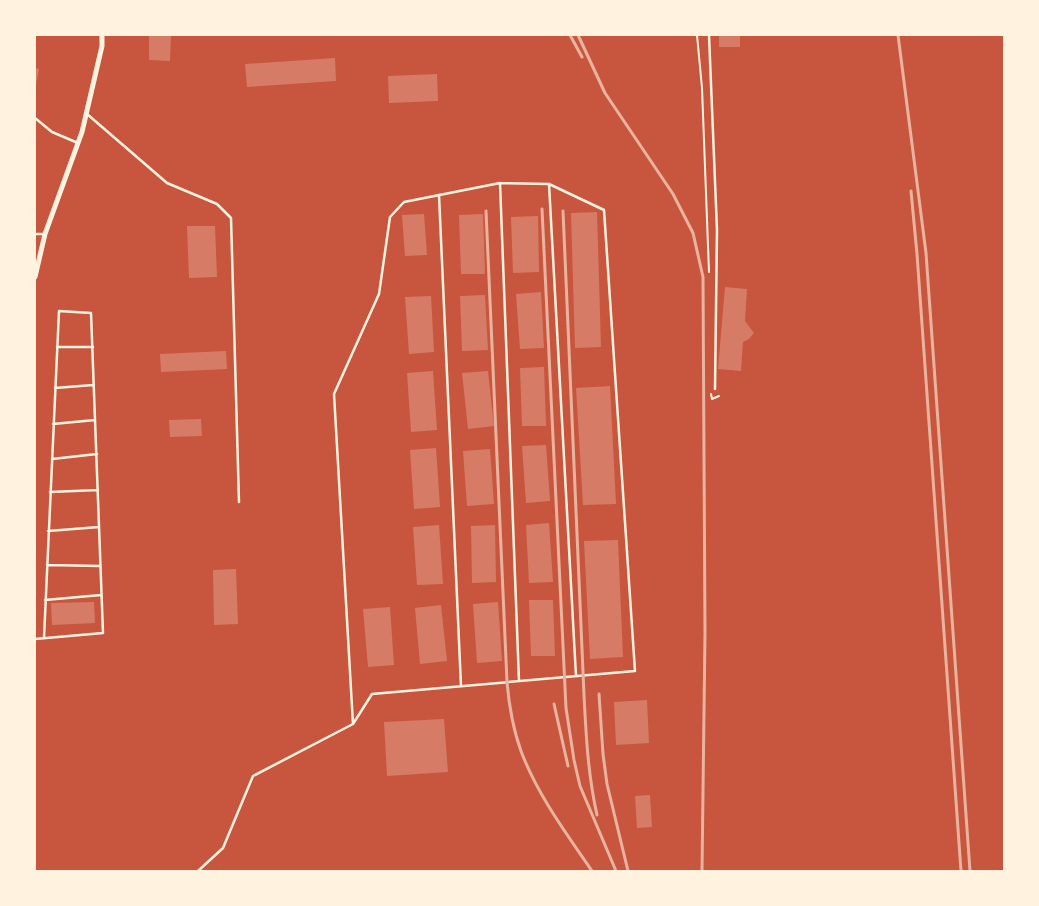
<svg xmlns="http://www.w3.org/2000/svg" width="1039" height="906" viewBox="0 0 1039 906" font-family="'Source Sans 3',sans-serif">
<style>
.building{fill:#d67c66}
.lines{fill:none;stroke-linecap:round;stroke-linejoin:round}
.path{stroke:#fff3e0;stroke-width:2}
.service{stroke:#fff3e0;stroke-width:2.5}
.minor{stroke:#fff3e0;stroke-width:5}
.rail{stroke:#e9b49f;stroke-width:3}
</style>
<rect width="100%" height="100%" fill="#c8553d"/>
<path class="building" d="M149 35H171L170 61 149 60Z
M719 35H740V47H719Z
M335 58 336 81 247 87 245 64Z
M35 68 39 69 36 84H35Z
M437 74 438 101 389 103 388 76Z
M597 212 601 347 575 348 571 213Z
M424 214 427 255 405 256 402 215Z
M483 214 485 274H461L459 215Z
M538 216 539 272 513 273 511 217Z
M187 226H215L217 277 189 278Z
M725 287 747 289 745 321 754 333 749 339 743 342 741 371 718 369Z
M541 292 544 348 520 349 516 294Z
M485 295 488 350 462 351 460 296Z
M431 296 434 352 409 354 405 297Z
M226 351 227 369 161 372 160 354Z
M544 367 546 426H522L520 368Z
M433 371 437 430 411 432 407 373Z
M488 371 494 426 468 429 462 373Z
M610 386 616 504 583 505 576 388Z
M201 419 202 436 170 437 169 420Z
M546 445 550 501 526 503 522 446Z
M436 448 440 507 414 509 410 450Z
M490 449 494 504 467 506 463 451Z
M549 523 553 582 529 583 526 525Z
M439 525 443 584 417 585 413 527Z
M495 525 496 582 472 583 471 526Z
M618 540 623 657 590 659 584 541Z
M236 569 238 624 214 625 213 570Z
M529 600H553L555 656H531Z
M94 602 95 623 52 625 51 603Z
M498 602 502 661 477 663 473 604Z
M441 605 447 661 420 664 415 608Z
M390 607 394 665 368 667 363 609Z
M647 700 649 743 616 745 614 702Z
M444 719 448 772 387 776 384 722Z
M650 795 652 827 637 828 635 796Z"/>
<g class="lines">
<path class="path" d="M697 35 702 88 709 272
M711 394 712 399 719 396"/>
<path class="service" d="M709 35 717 230 715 389
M87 114 167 183 217 204 231 218 239 502
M35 118 52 132 78 143
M500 183 519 681
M549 184 576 676
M439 195 461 686
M35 234H43
M57 347H93
M55 388 93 385
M53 424 95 420
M52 459 97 454
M50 492 98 490
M48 531 99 527
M47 565 100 566
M45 600 101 595
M35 639 103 633 91 313 59 311 44 638
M198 871 223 848 253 776 353 724 372 694 635 671 604 210 549 184 500 183 404 202 390 217 379 294 334 394 353 724"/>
<path class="minor" d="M35 277 45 234 82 132 102 46V35"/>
<path class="rail" d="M570 35 582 57
M578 35 605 93 673 194 693 233 703 277 705 633 702 871
M898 35 926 253 970 871
M911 191 917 254 961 871
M542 209 566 708 574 760 580 786 616 871
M486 211 507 682C509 705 513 729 521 751 537 794 566 833 592 871
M563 211 584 695C586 735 588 775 597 815
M599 694 603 754 607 784 628 871
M554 704 568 766"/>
</g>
<rect width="1039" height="906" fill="none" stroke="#fff3e0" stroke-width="72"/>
</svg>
